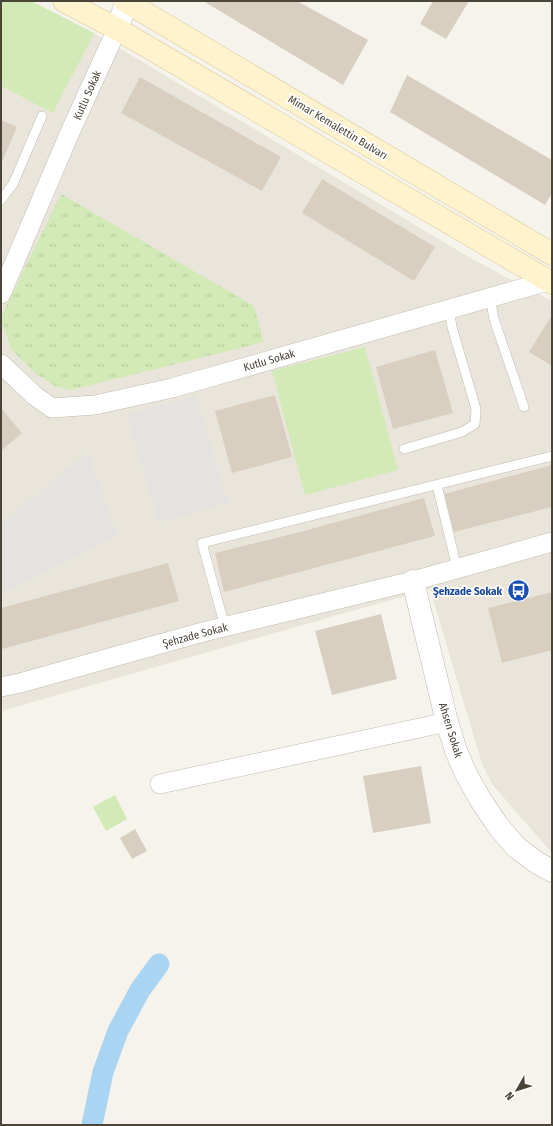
<svg xmlns="http://www.w3.org/2000/svg" width="553" height="1126" viewBox="0 0 553 1126" font-family="'Fira Sans Condensed',sans-serif">
<style>
.residential{fill:#eae5da}
.grass{fill:url(#grass-tufts)}
.park{fill:#d2eab5}
.parking{fill:#e5e3e0}
.lines{fill:none;stroke-linecap:round;stroke-linejoin:round}
.canal{stroke:#a9d4f2;stroke-width:21}
.building{fill:#d8cfc1}
.service-casing{stroke:#c2bbae;stroke-width:10}
.minor-casing{stroke:#c2bbae;stroke-width:20}
.tertiary-casing{stroke:#c2bbae;stroke-width:23}
.secondary-casing{stroke:#d6c79b;stroke-width:23}
.service{stroke:#fff;stroke-width:9}
.minor{stroke:#fff;stroke-width:19}
.tertiary{stroke:#fff;stroke-width:22}
.secondary{stroke:#fff3cd;stroke-width:22}
.labels{text-anchor:middle;stroke-width:3.5;stroke-linejoin:round;paint-order:stroke}
.street-label{font-size:11px;fill:#4b4439;stroke:#fff}
.transit-label{font-size:11px;font-weight:bold;fill:#164399;stroke:#fff;text-anchor:end}
</style>
<defs>
<pattern id="grass-tufts" width="24" height="20" patternUnits="userSpaceOnUse"><rect width="24" height="20" fill="#d2eab5"/><path d="M3 7l-1-3M5 7V3M7 7l1-3M15 17l-1-3M17 17v-4M19 17l1-3" fill="none" stroke="#b6ca9c"/></pattern>
</defs>
<rect width="100%" height="100%" fill="#f6f3ec"/>
<path class="residential" d="M1 1H31L94 33 472 259 552 301V853L492 784 482 764 430 589 1 711Z"/>
<path class="grass" d="M61 194 254 306 264 342 71 390 55 386 35 373 11 349 1 320V317Z"/>
<path class="park" d="M1 1H31L94 33 53 113 1 86Z
M365 347 398 470 305 495 272 371Z
M115 795 127 819 106 831 93 807Z"/>
<path class="parking" d="M196 395 228 503 159 523 127 415Z
M88 452 117 536 1 595V523Z"/>
<g class="lines">
<path class="canal" d="M92 1125 103 1072 118 1031 140 990 159 964"/>
</g>
<path class="building" d="M203 1H297L368 40 343 85Z
M433 1H469L446 39 420 24Z
M407 75 552 160V193L545 205 390 112Z
M140 77 281 157 262 191 121 113Z
M1 120 17 127 1 164Z
M322 179 435 247 414 281 302 213Z
M550 318 552 319V366L529 352Z
M435 350 453 413 393 429 376 367Z
M275 395 292 457 232 473 215 411Z
M1 408 22 433 1 451Z
M552 465V507L454 532 444 494Z
M424 498 435 536 224 592 215 553 300 532Z
M168 563 179 601 2 649 1 608Z
M552 592V650L502 663 488 608Z
M381 614 397 679 332 695 315 631Z
M421 766 431 823 373 833 363 776Z
M135 829 147 851 132 859 120 838Z"/>
<g class="lines">
<defs>
<path id="service" d="M1 200 13 184 42 116
M490 297 494 319 524 407
M404 449 462 432 475 424 476 409 452 327 449 309
M437 485 457 568
M225 627 202 543 552 456"/>
<path id="minor" d="M1 294 71 130 117 29
M1 364 35 396 52 408 95 405 172 388 548 281
M1 687 20 683 203 632 413 581 552 542
M160 784 447 722"/>
<path id="tertiary" d="M117 29 127 1
M413 581 447 722 456 751 466 774 480 799 498 826 516 847 536 862 552 871"/>
<path id="secondary" d="M64 1 117 29 552 283
M125 1 552 254"/>
</defs>
<use href="#service" class="service-casing"/>
<use href="#minor" class="minor-casing"/>
<use href="#tertiary" class="tertiary-casing"/>
<use href="#secondary" class="secondary-casing"/>
<use href="#service" class="service"/>
<use href="#minor" class="minor"/>
<use href="#tertiary" class="tertiary"/>
<use href="#secondary" class="secondary"/>
</g>
<defs>
<symbol id="bus-disc" viewBox="-11 -11 22 22"><circle r="9.5" fill="#1a4fb4" stroke="#fff"/><path d="M-5-6H5V4H4V6H2V4H-2V6H-4V4H-5ZM-3.5-4V0h7V-4ZM-3.5 1.2v1.5H-2V1.2ZM2 1.2v1.5H3.5V1.2Z" fill="#fff"/></symbol>
</defs>
<g fill-rule="evenodd">
<use href="#bus-disc" x="506" y="578" width="25" height="25"/>
</g>
<g class="labels">
<g class="street-label">
<text transform="translate(87 95) rotate(-66)" y="4">Kutlu Sokak</text>
<text transform="translate(338 127) rotate(31)" y="4">Mimar Kemalettin Bulvarı</text>
<text transform="translate(269 360) rotate(-16)" y="4">Kutlu Sokak</text>
<text transform="translate(195 635) rotate(-15)" y="4">Şehzade Sokak</text>
<text transform="translate(451 730) rotate(73)" y="4">Ahsen Sokak</text>
</g>
<g class="transit-label">
<text x="502" y="595">Şehzade Sokak</text>
</g>
</g>
<rect width="553" height="1126" fill="none" stroke="#4b4439" stroke-width="4"/>
<g transform="translate(517 1090) rotate(231)" stroke="#ffffff" stroke-width="3" paint-order="stroke">
<path d="M0-3L7 15L0 10L-7 15Z" fill="#4b4439"/>
<text y="-6" font-size="11" font-weight="bold" text-anchor="middle" fill="#4b4439">N</text>
</g>
</svg>
